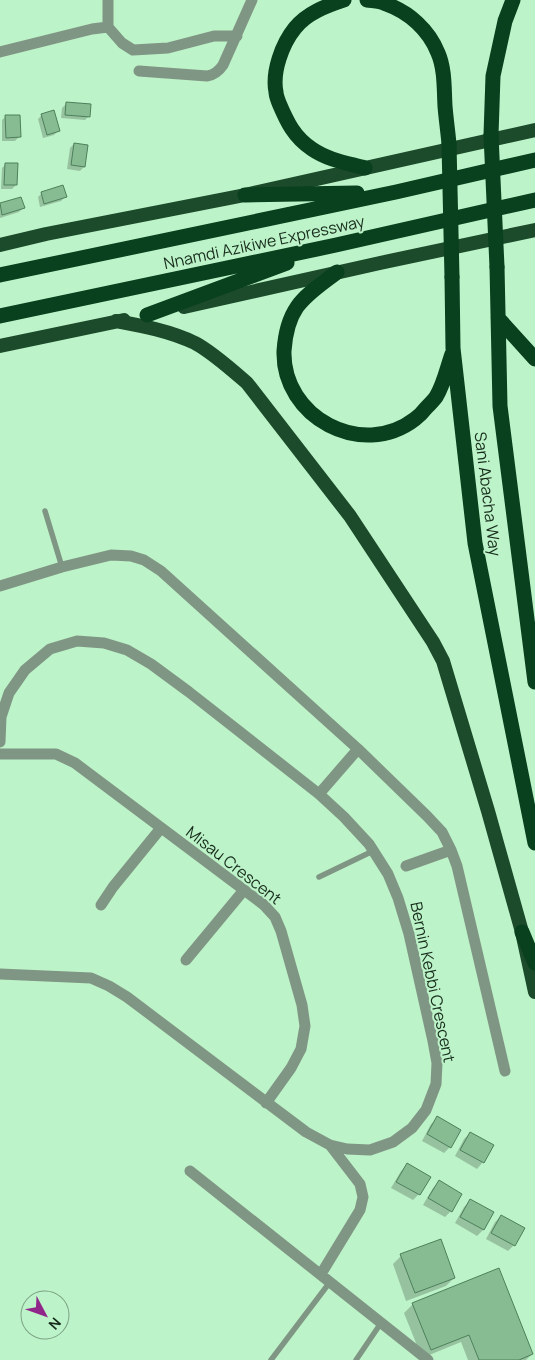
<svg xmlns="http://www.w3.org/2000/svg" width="535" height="1360" viewBox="0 0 535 1360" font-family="Manrope,sans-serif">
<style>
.shadow{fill:#0003}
.building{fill:#87bc93;stroke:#4d805a}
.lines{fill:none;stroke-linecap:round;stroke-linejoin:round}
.service{stroke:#809684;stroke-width:5.5}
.minor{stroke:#809684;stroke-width:11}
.trunk{stroke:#1b4b2b;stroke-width:14}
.motorway{stroke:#09401e;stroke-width:15}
.motorway-bridge{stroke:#09401e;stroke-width:15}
.labels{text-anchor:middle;stroke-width:4;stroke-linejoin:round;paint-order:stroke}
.street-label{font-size:16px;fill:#172c1c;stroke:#bdf3c8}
</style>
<rect width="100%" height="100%" fill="#bdf3c8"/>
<path class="shadow" d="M66 104 89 116 85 120 61 118 62 108Z
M42 115 58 131 54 135 43 138 38 119Z
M6 116 19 137 15 141H2V120Z
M74 144 84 167 80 171 67 169 70 148Z
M6 164 16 185 12 189H1L2 168Z
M42 193 65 197 61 201 40 207 38 197Z
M20 198 23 208 19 212 0 218V205Z
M438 1118 450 1147 444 1153 422 1141 431 1124Z
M470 1133 492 1145 483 1162 477 1169 455 1156 464 1139Z
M407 1165 419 1194 413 1200 391 1188 401 1171Z
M439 1182 451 1211 445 1217 423 1205 433 1188Z
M470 1201 492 1213 483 1230 477 1236 455 1223 464 1207Z
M501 1216 514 1245 508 1251 486 1239 495 1222Z
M401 1256 454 1278 446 1286 406 1301 393 1264Z
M413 1304 532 1354 526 1360H468L461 1342 422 1358 404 1313Z"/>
<path class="building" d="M66 102 91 104 90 117 65 115Z
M54 110 60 131 47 135 41 114Z
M5 115H20L21 137 6 138Z
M74 143 88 145 85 167 71 165Z
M5 163H18L17 185H4Z
M63 185 67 197 44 204 41 192Z
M21 197 25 208 2 215 0 203Z
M437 1116 461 1130 451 1148 427 1134Z
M470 1132 494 1145 484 1163 460 1150Z
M407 1163 431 1177 420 1195 396 1182Z
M439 1180 462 1194 452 1212 428 1198Z
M470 1199 494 1212 484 1230 460 1217Z
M501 1215 525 1228 515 1246 491 1233Z
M441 1239 455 1278 415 1293 400 1254Z
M499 1268 533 1354 519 1360H479L469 1335 431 1350 412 1303Z"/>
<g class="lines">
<path class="service" d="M45 511 62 567
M319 877 373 851
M271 1360 330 1282
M356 1360 381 1323"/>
<path class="minor" d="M108 27V0
M0 52 92 29 108 27 122 43 133 50 168 48 214 36H237
M139 71 207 76C215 75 219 71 223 65L252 0
M0 586 62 567 111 555 131 556 144 560 161 571 358 749 427 816 442 832 451 850 457 866 505 1071
M0 742 1 717 9 693 25 670 50 649 77 641 104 643 127 650 151 664 189 692 319 794 344 817 369 844 388 874 398 898 409 934 433 1041 437 1063 436 1084 426 1110 412 1128 393 1142 370 1150 347 1149 330 1145 306 1132 127 997 109 986 91 978 0 974
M0 754H56L75 763 264 905 275 917 281 931 302 1005 305 1026 301 1049 291 1068 266 1103
M319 794 358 749
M406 866 451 850
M101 905 113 887 161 828
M186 960 244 890
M190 1171 428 1360
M321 1274 360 1210 363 1197 360 1184 330 1145"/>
<path class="trunk" d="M0 245 46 234 245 195 535 130
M184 307 380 263 535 230
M116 321C143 326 170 331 195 343 212 352 232 370 247 383L350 516 433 642 443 661 488 811 522 932 535 992
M0 346 124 320"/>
<path class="motorway" d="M344 0C326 6 307 13 295 28 282 44 272 72 276 92 276 96 278 100 279 103 287 122 294 137 312 149 328 160 347 163 365 168
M367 0C374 1 381 1 386 4 409 12 429 30 438 53 445 69 444 89 445 106 446 119 448 132 449 144
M491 135 493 76 505 21 513 0
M245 195 357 193
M497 267 500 406 535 682
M337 272C323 283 307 293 297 307 288 320 285 336 284 351 282 417 362 460 415 419 419 416 423 412 426 408 429 405 433 401 436 397 444 384 447 368 452 354
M0 275 396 192 535 160
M452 277 453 348 475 543 535 843
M147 315 287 263
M0 316 336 245 535 200
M498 318 535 359
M522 932 535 963"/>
<path class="motorway-bridge" d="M491 135 497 267
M449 144 452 277"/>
</g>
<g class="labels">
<g class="street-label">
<text transform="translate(264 242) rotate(-12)" y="6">Nnamdi Azikiwe Expressway</text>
<text transform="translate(488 494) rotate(83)" y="6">Sani Abacha Way</text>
<text transform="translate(234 865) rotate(38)" y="6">Misau Crescent</text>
<text transform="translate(433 982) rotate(78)" y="6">Bernin Kebbi Crescent</text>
</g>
</g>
<g transform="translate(45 1315) rotate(131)"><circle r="24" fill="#bdf3c8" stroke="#7ba383"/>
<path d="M0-4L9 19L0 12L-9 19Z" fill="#91268a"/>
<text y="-8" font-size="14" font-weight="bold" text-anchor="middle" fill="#172c1c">N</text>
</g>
</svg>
